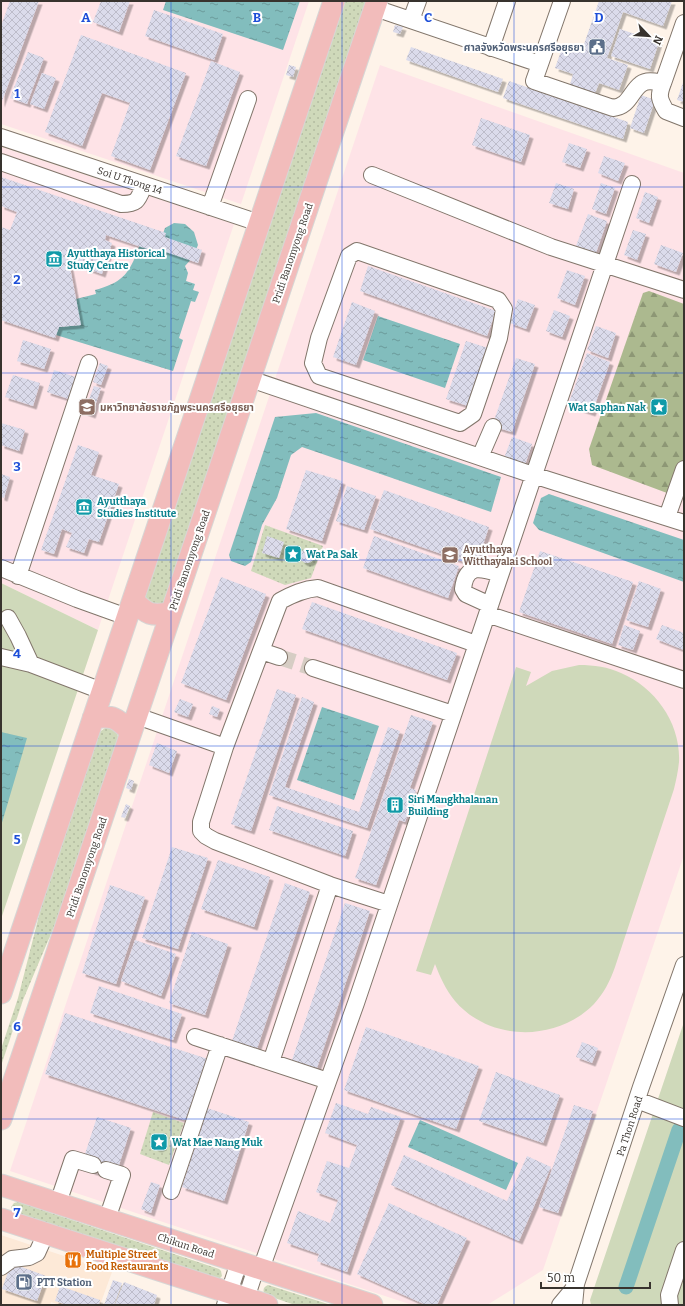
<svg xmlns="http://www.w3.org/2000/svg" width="685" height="1306" viewBox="0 0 685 1306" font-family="Bitter,'Noto Sans Thai',serif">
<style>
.built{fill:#fde9d7}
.education{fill:#fee3e7}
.grass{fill:url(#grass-dots)}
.forest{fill:url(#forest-firs)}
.green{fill:#cfd9ba}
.water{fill:url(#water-ripples)}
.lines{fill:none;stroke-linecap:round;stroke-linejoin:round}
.canal{stroke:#82bdbd;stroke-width:15}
.building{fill:url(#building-cross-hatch);filter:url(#shadow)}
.minor-tunnel{stroke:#d6cdc4;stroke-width:16;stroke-dasharray:16 8;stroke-linecap:butt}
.minor-casing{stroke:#82766b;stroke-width:18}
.major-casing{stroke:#d7d6d5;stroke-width:23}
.minor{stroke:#fff;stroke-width:16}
.major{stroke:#f2bcbb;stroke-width:21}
.grid{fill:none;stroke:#1d4ed8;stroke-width:1;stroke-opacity:0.55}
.labels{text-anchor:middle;stroke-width:4;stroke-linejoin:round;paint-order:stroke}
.service-label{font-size:10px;font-weight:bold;fill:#4e5e75;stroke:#fff;text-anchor:end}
.street-label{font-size:10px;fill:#38332e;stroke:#fff}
.culture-label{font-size:10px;font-weight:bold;fill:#0d838f;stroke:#fff;text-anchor:start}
.education-label{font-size:10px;font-weight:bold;fill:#785e54;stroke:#fff;text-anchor:start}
.food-label{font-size:10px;font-weight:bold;fill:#c56008;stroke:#fff;text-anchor:start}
.grid-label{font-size:13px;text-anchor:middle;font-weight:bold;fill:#1d4ed8;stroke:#fff;stroke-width:4;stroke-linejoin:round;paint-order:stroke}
</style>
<defs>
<pattern id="grass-dots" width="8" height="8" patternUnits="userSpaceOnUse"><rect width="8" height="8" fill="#cfd9ba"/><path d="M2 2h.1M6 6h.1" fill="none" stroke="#b2bba0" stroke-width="1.8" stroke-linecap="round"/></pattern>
<pattern id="forest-firs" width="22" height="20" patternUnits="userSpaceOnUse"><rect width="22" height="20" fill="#acb98f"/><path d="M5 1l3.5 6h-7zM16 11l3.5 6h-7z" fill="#8d9775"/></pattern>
<pattern id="water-ripples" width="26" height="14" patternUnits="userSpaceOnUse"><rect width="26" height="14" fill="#82bdbd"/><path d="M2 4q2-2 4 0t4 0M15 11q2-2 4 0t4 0" fill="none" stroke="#6b9a9a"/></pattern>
<pattern id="building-cross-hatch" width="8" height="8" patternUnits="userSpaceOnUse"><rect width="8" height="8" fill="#dbdbeb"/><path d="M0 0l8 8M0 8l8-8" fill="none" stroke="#bdbcca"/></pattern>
<filter id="shadow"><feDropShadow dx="3.5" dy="3.5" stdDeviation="0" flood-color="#0004"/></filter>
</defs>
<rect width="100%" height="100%" fill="#fef3e9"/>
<path class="built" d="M1 1235 112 1272 100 1305H60L51 1302 50 1305H1Z"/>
<path class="education" d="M1 1H309L241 204 1 124Z
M380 65 684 173V855L543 1270 487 1305H412L10 1171Z
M1 147 234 224 98 630 1 583Z"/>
<path class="grass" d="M344 1H366L165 602 162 606 158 609 144 600 145 595Z
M265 525 323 546 311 578 285 585 251 571Z
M105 728H109L117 732 118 737V741L64 903 23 1000 1 1066V1049L18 998 44 896 98 735 101 731Z
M153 1112 184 1123 169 1165 140 1154Z
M18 1202 219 1269 221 1271 222 1276 219 1279 16 1214 13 1211 11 1207 14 1203Z
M268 1285 331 1305H295L266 1295C262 1291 263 1287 268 1285Z"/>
<path class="forest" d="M649 291 684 304V460L674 488 667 493 592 465 589 449 643 293Z"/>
<path class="green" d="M1 583 98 630 1 919Z
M579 665C594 665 608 667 621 673 656 688 681 724 679 762 678 772 676 780 674 789L615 967C610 981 604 993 594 1004 557 1042 490 1042 455 1001 446 990 440 977 435 964L431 975 416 971 516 667 531 672 526 686 552 671Z
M684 1022V1305H591L590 1300Z"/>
<path class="water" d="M166 1H300L283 50 163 10Z
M174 223 185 224 194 232 198 245 193 257 185 266 188 273 186 281 195 284 193 290 199 292 195 302 191 301 179 338 183 340 173 371 56 335 59 327 80 325 76 299 96 294 95 290C125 282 130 272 140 244L157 250 165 228Z
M378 316 460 344 445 388 363 360Z
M316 413 501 477 491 512 302 447 291 455 277 498 262 525 251 562 245 566 231 561 229 555 275 417Z
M549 494 684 540V582L539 530 533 523 541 498Z
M322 707 379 726 354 800 297 780Z
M1 732 27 738 1 826Z
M420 1120 518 1163 506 1190 408 1147Z"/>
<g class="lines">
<path class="canal" d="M626 1287 679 1130"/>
</g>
<path class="building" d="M10 1H39L1 104V26Z
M101 1H130L119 32 93 22Z
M599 1H672L663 26 623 12 607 58 628 65 619 90 599 83 594 96 569 88 573 74 555 68 564 43 582 50Z
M154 10 223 34 214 60 145 36Z
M395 25 403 27 400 34 393 32Z
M620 29 659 42 650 69 611 56Z
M81 35 186 73 150 170 111 156 130 103 102 93 82 146 45 132Z
M411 47 503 79 498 92 406 60Z
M28 52 44 58 27 104 10 98Z
M211 61 240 72 206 166 176 156Z
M289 65 296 67 293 77 286 75Z
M42 73 56 78 44 109 30 104Z
M684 80V102L677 100Z
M509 81 628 122 623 139 503 98Z
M641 95 655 100 644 133 630 128Z
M481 118 530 135 521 162 472 145Z
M569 143 587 149 580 168 562 162Z
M604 156 625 163 618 181 598 173Z
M1 177 166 233 165 237 202 250 198 263 160 250 159 253 106 235 105 240 112 243 102 274 69 262 81 325 59 327 55 338 1 320V227L10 230 17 212 1 206Z
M556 183 574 189 568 209 549 203Z
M601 183 615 188 606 214 592 209Z
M645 192 658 197 649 223 636 218Z
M588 214 607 221 596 253 576 246Z
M633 230 646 234 637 260 624 255Z
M661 245 683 253 676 272 654 264Z
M368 266 496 311 487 336 360 291Z
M567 270 585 276 575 305 557 298Z
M518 299 535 305 526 329 510 323Z
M352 302 375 311 356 365 333 357Z
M554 310 570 316 562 337 546 331Z
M596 326 616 333 608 358 587 350Z
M23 340 51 349 44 369 17 361Z
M466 341 488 348 468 406 446 399Z
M587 353 610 362 592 413 568 405Z
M516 358 535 364 512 432 492 426Z
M100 363 108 366 101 385 93 382Z
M54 370 79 378 72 400 47 392Z
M13 375 40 383 33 406 5 397Z
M94 386 101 388 92 415 84 412Z
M1 423 25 430 19 451 1 445Z
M512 437 532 444 525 465 504 458Z
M78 445 99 452 91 475 119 484 99 542 89 539 84 553 66 547 72 533 62 529 54 554 41 550Z
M306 470 342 481 322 541 286 529Z
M1 474 10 477 4 498 1 497Z
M347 486 376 496 364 530 336 521Z
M384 490 489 527 476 566 370 529Z
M267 536 284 542 279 558 262 553Z
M374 536 459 566 448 598 363 568Z
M300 556a7 7 0 1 1 14 0a7 7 0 1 1-14 0Z
M540 551 633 582 612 644 519 612Z
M221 577 266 594 226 700 181 683Z
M639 581 661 589 648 627 626 620Z
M312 602 457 653 447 680 302 629Z
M624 625 640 631 633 650 618 645Z
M662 625 684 633V650L656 639Z
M277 689 296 695 251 831 231 824Z
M302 697 314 702 285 787 359 812 388 727 400 731 367 828 269 795Z
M180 699 193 704 188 717 174 712Z
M212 706 220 709 217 717 209 714Z
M411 715 433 722 410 788 416 790 405 822 399 820 376 885 355 878Z
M157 743 177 751 169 773 149 765Z
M129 779 134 781 131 790 126 788Z
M126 804 130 806 125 818 121 817Z
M277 806 353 831 345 856 269 830Z
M172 847 208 858 178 949 142 938Z
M218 860 270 877 254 927 201 909Z
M285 883 310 892 256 1052 231 1044Z
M110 885 145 897 116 984 82 973Z
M345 903 370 911 316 1071 291 1063Z
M192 932 228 944 205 1015 169 1003Z
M135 940 176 954 161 996 121 981Z
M99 986 182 1014 173 1040 90 1013Z
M65 1013 211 1060 191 1122 45 1074Z
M366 1027 479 1066 456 1129 344 1090Z
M582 1042 598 1048 592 1063 576 1057Z
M496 1072 560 1095 543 1143 479 1121Z
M336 1103 368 1114 371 1107 401 1117 347 1272 317 1261 319 1254 287 1243 298 1211 330 1223 338 1200 316 1192 327 1161 349 1168 357 1145 325 1133Z
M574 1105 593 1111 558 1213 539 1207Z
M207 1108 249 1122 224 1201 182 1187Z
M97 1117 131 1128 118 1168 104 1175 91 1171 84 1157Z
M152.5 1143a5.5 5.5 0 1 1 11 0a5.5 5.5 0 1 1-11 0Z
M404 1155 507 1201 527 1156 551 1167 519 1241 391 1185Z
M151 1182 160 1185 151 1213 141 1209Z
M389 1203 467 1238 437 1305H426L357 1274Z
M11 1263 46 1276 37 1301 2 1289Z
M113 1280 122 1283 114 1305H104Z
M124 1282 157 1295 154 1305H115Z
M60 1286 100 1300 99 1305H67L55 1301Z"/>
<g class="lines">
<path class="minor-tunnel" d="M279 657 313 668"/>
<defs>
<path id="minor" d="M375 8 540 64 562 1
M411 20 418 1
M491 48 507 1
M540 64 534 81 613 108C630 106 630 92 641 84 647 79 657 82 663 83L684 23
M663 83C658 96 659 99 666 111L684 118
M1 137 259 223
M1 162 121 204C138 204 138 200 144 185
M372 175 551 247 684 290
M210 207 248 99
M357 251 498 300 504 309 499 338 473 414 460 423 319 376 313 363 319 338 349 256Z
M250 379 533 475 684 523
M480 457 493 427
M667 517 684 469
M1 568 77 599 127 617
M18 576 89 363
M490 605 466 594 463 589C466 563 481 568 500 574
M487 614 684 680
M8 618 18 636 31 664
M261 651 280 601C293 594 304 589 318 588L476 644
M1 657 31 664 102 691
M279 657 261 651 225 747 201 822V831L206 836 215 841 330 885 389 904
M313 668 453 714
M137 716 225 747
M195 1037 328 1081
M271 1062 330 885
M637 1100 684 1118
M106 1170 122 1175 107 1219
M171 1191 220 1045
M58 1203 73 1159 93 1165
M1 1267 12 1259 29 1257 37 1253 46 1233
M261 1269 356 1003 632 184
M225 1305 239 1262
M244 1305 256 1268
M560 1305 575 1287
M574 1305 576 1284 641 1087 684 965
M670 1305 669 1295 684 1250"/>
<path id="major" d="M133 600C147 615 151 616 171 613
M93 718C113 715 117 718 131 732
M1 993 334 1
M1 1119 377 1
M1 1185 372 1305
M1 1219 267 1305"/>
</defs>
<use href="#minor" class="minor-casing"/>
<use href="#major" class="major-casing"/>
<use href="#minor" class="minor"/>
<use href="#major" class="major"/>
</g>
<path class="grid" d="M171 1V1305M342 1V1305M514 1V1305M1 187H684M1 373H684M1 560H684M1 746H684M1 933H684M1 1119H684"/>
<defs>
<symbol id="civic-square" viewBox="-11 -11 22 22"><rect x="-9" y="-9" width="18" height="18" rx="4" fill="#5c6f8a" stroke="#fff"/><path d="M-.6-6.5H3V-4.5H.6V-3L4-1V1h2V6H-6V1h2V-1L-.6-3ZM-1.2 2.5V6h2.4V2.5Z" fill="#fff"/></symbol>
<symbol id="museum-square" viewBox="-11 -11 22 22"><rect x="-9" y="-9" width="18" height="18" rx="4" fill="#0f9aa8" stroke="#fff"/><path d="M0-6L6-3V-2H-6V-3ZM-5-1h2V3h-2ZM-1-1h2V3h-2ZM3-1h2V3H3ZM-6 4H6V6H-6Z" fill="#fff"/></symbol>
<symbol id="university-square" viewBox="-11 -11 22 22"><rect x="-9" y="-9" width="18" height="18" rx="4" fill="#8d6e63" stroke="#fff"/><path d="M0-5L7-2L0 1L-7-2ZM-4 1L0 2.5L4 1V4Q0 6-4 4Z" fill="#fff"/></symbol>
<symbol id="sight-square" viewBox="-11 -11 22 22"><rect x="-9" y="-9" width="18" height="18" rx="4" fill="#0f9aa8" stroke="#fff"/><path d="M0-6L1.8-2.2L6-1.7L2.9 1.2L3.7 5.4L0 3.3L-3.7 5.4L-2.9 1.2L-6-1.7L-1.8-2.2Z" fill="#fff"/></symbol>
<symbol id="school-square" viewBox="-11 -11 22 22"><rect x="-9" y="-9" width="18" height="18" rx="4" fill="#8d6e63" stroke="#fff"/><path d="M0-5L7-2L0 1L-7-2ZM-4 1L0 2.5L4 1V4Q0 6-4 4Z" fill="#fff"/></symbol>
<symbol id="building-square" viewBox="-11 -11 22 22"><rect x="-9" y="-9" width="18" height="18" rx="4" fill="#0f9aa8" stroke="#fff"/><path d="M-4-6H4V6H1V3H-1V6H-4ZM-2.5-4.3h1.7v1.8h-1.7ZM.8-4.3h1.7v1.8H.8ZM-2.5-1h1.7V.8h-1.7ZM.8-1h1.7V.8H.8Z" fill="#fff"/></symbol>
<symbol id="restaurant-square" viewBox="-11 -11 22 22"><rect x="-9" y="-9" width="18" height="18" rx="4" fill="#e8710a" stroke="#fff"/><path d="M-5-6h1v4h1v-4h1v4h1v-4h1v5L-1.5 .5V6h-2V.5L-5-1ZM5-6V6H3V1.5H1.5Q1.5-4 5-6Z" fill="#fff"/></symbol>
<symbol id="fuel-square" viewBox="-11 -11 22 22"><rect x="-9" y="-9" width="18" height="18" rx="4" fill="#5c6f8a" stroke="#fff"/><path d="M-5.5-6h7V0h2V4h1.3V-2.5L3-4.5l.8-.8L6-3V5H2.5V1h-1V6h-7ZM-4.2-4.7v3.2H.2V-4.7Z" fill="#fff"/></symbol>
</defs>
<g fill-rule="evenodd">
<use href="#civic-square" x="587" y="37" width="20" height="20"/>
<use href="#museum-square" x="44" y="249" width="20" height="20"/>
<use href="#university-square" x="77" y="397" width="20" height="20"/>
<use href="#sight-square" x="649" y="397" width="20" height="20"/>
<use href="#museum-square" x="74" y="497" width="20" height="20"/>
<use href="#sight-square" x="283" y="544" width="20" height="20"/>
<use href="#school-square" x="440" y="545" width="20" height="20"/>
<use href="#building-square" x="385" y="795" width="20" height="20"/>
<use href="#sight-square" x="149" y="1132" width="20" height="20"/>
<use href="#restaurant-square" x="63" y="1250" width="20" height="20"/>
<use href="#fuel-square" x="14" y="1272" width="20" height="20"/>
</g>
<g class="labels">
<g class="service-label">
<text x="584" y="51">ศาลจังหวัดพระนครศรีอยุธยา</text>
<text x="37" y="1286" text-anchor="start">PTT Station</text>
</g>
<g class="street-label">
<text transform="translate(130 180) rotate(18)" y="4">Soi U Thong 14</text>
<text transform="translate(292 253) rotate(-71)" y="4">Pridi Banomyong Road</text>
<text transform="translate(189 560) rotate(-71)" y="4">Pridi Banomyong Road</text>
<text transform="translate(86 867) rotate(-71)" y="4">Pridi Banomyong Road</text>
<text transform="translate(629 1126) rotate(-72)" y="4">Pa Thon Road</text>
<text transform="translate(186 1245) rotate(18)" y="4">Chikun Road</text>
</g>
<g class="culture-label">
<text x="67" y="257">Ayutthaya Historical<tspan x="67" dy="12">Study Centre</tspan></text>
<text x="646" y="411" text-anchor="end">Wat Saphan Nak</text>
<text x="97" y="505">Ayutthaya<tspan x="97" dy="12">Studies Institute</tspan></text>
<text x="306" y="558">Wat Pa Sak</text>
<text x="408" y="803">Siri Mangkhalanan<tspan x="408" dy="12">Building</tspan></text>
<text x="172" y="1146">Wat Mae Nang Muk</text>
</g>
<g class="education-label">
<text x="100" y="411">มหาวิทยาลัยราชภัฏพระนครศรีอยุธยา</text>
<text x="463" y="553">Ayutthaya<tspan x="463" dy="12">Witthayalai School</tspan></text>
</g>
<g class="food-label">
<text x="86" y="1258">Multiple Street<tspan x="86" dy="12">Food Restaurants</tspan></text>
</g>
</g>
<g class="grid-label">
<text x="86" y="22">A</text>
<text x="257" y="22">B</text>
<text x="428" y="22">C</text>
<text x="599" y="22">D</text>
<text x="17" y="98">1</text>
<text x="17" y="284">2</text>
<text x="17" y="471">3</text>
<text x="17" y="658">4</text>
<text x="17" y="844">5</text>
<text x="17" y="1031">6</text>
<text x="17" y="1217">7</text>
</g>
<rect width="685" height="1306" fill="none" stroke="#38332e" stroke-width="4"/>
<g transform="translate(649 36) rotate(115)" stroke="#ffffff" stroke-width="3" paint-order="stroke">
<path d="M0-3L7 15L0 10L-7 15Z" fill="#38332e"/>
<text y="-6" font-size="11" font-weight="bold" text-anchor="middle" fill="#38332e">N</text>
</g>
<path d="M541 1282v6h109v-6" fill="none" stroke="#38332e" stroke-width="2"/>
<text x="547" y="1282" font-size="12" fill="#38332e" stroke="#ffffff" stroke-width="3" paint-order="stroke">50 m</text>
</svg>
